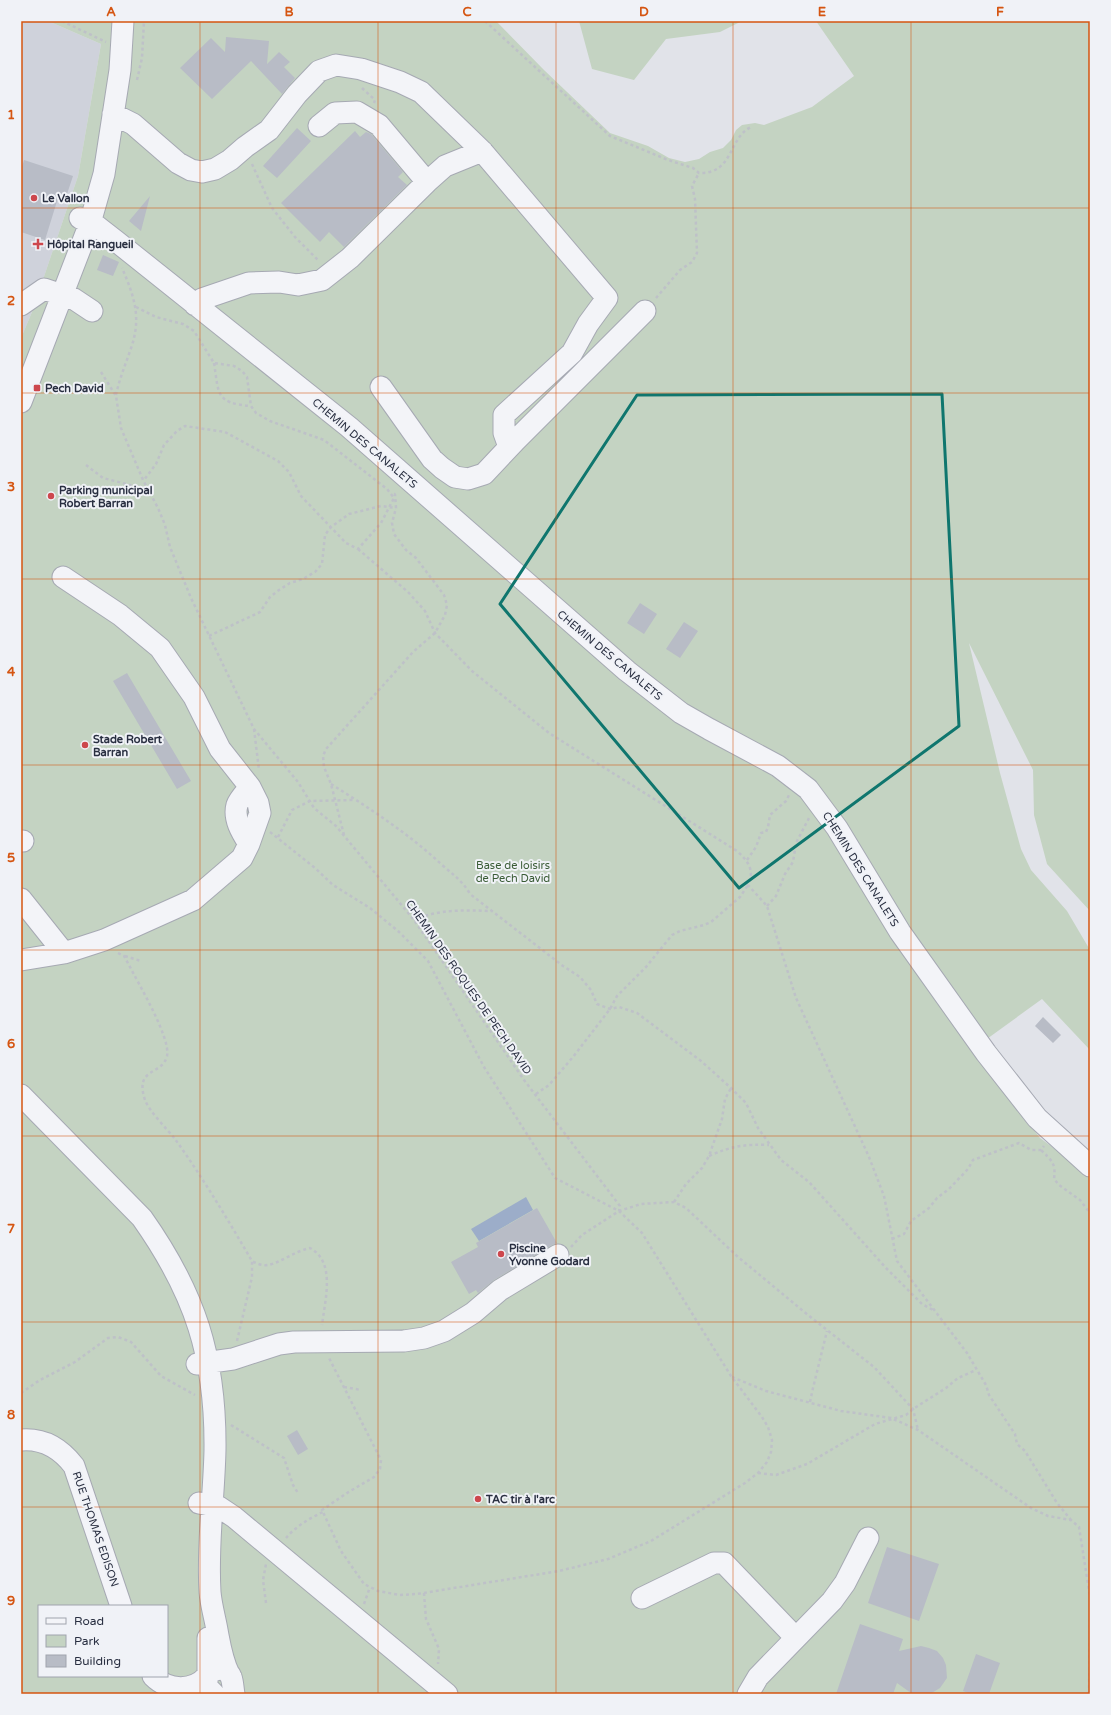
<svg xmlns="http://www.w3.org/2000/svg" width="1111" height="1715" viewBox="0 0 1111 1715" font-family="'Varela Round',sans-serif">
<style>
.built{fill:#cfd2db}
.green{fill:#c4d3c2;fill-rule:evenodd}
.water{fill:#9cadc9}
.building{fill:#b8bcc6}
.lines{fill:none;stroke-linecap:round;stroke-linejoin:round}
.minor-casing{stroke:#a6a9b3;stroke-width:23}
.path{stroke:#bec1c8;stroke-width:2.5;stroke-dasharray:3 3;stroke-linecap:butt}
.minor{stroke:#f3f4f8;stroke-width:21}
.marked{fill:none;stroke:#0f766e;stroke-width:3;stroke-linejoin:round}
.grid{fill:none;stroke:#d55511;stroke-width:1;stroke-opacity:0.55}
.poi-dot{fill:#cd474d;stroke:#f0f2f7;stroke-width:1.5}
.labels{text-anchor:middle;stroke-width:4;stroke-linejoin:round;paint-order:stroke}
.poi-label{font-size:11px;font-weight:bold;fill:#292f41;stroke:#f0f2f7;text-anchor:start}
.street-label{font-size:11px;fill:#292f41;stroke:#f0f2f7}
.park-label{font-size:11px;fill:#3a5c36;stroke:#f0f2f7}
.neatline{fill:none;stroke:#d55511;stroke-width:1.5}
.grid-label{font-size:13px;text-anchor:middle;font-weight:bold;fill:#d55511}
</style>
<rect width="100%" height="100%" fill="#e1e3e9"/>
<path class="built" d="M21 21H48L101 44 78 176 32 312 21 338Z"/>
<path class="green" d="M48 21H496L544 70 610 133 648 146 669 158 685 162 699 159 710 152 723 148 731 140 736 130 742 125 755 123 764 125 812 107 854 76 816 21H1090V911L1047 864 1034 815 1033 770 969 643 1000 773 1021 849 1031 870 1067 911 1090 950V1050L1042 999 973 1049 1040 1138 1090 1175V1694H21V338L32 312 78 176 101 44ZM39 1606H167V1676H39Z
M579 21H742L720 32 666 39 634 80 592 69Z"/>
<path class="water" d="M526 1197 533 1210 479 1241 471 1229Z"/>
<path class="building" d="M226 37 269 41 267 64 279 52 290 62 284 67 295 78 282 94 251 61 212 99 180 68 211 38 225 52Z
M297 128 311 141 277 178 263 166Z
M355 131 360 137 366 132 371 134 403 172 398 177 407 185 344 247 329 232 320 242 281 203Z
M24 160 73 176 65 200 58 198 45 240 21 232V170Z
M150 196 141 231 129 221Z
M103 255 119 262 113 276 97 270Z
M640 603 657 614 644 634 627 623Z
M684 622 698 631 680 658 666 649Z
M127 673 191 781 177 789 113 681Z
M1043 1017 1061 1035 1053 1043 1035 1026Z
M537 1208 557 1243 552 1245 494 1280 479 1292 478 1293 476 1290 469 1294 451 1262 478 1247 476 1243Z
M297 1430 308 1449 298 1455 287 1436Z
M887 1547 939 1564 919 1621 868 1603Z
M860 1624 903 1639 899 1651 921 1646 929 1648 937 1651 943 1658 946 1665 947 1678 940 1688 930 1694 911 1693 897 1683 893 1694H836Z
M976 1654 1000 1663 989 1694H971L963 1691Z"/>
<g class="lines">
<defs>
<path id="minor" d="M113 114 133 124 178 163 191 170 202 172 215 169 230 160 245 147 269 130 297 94 319 71 336 65 361 69 400 82 421 92 482 151 607 298 588 324 572 353 504 415V433L509 447
M319 126 335 113 357 112 379 125 427 182
M80 218 98 227 116 241 349 427 627 671 681 713 709 729 778 766 808 789 837 828 900 932 986 1053 1037 1118 1090 1166
M21 305 44 289 74 299 92 311
M195 305 202 299 249 283 279 282 298 285 322 280 350 258 427 182 445 166 482 151
M381 387 432 459 442 468 455 477 468 479 484 474 516 440 645 311
M21 402 90 223 104 174 120 70 123 21
M21 841H23
M249 844C242 833 233 819 237 805 239 799 246 792 250 787
M21 899 64 953
M21 960 64 953 104 940 193 900 242 858 249 844 260 813 258 803 250 787 220 749 194 697 160 648 120 615 63 577
M21 1095 142 1218C195 1293 216 1357 215 1450 214 1497 207 1544 210 1592 211 1605 215 1618 217 1630 220 1646 222 1660 229 1674
M197 1364 233 1359 279 1344 294 1342 404 1341 424 1338 444 1331 473 1313 500 1290 558 1255
M21 1440C44 1438 61 1449 74 1466L121 1606
M199 1503 219 1507 234 1517 447 1694
M642 1598 714 1563H724L796 1638
M208 1638V1674
M153 1676C168 1691 193 1692 207 1676
M214 1694 207 1687V1676C213 1668 227 1666 231 1677 233 1682 233 1689 234 1694
M748 1694 758 1677 832 1601 845 1583 868 1538"/>
</defs>
<use href="#minor" class="minor-casing"/>
<path class="path" d="M62 21 106 42
M485 21 610 136 668 160 693 168 699 173C734 174 728 138 751 127
M137 80 142 58 144 21
M362 88 375 100 374 103
M252 164 272 208 295 237 319 261
M656 298 680 270 692 262 697 253 695 199 692 186 699 173
M136 307 156 317 183 324 194 331 214 363 234 366 242 371 247 377 251 406 256 413 270 421 324 440 387 489 394 498 381 523 358 549 346 543 301 496 289 472 278 461 225 432 185 426 177 431 164 445 156 464 144 480
M214 363C219 394 215 403 251 406
M101 372 116 396 121 428 143 480 158 508 165 525 170 547 191 598 254 729 298 782 314 808 336 826 414 920 524 1080 620 1206 619 1211
M116 395C119 380 125 366 130 351 142 319 135 298 122 268
M86 465 103 478 142 488 150 494
M358 549 408 592 425 611 435 633 472 671 549 733 737 851C748 861 755 870 748 885L767 906 796 998 869 1157 884 1196 897 1261 967 1353 986 1385 989 1395 1015 1434 1017 1444 1025 1451 1057 1503 1071 1520
M209 636 260 612 270 597 279 590 290 583 303 579 315 572 322 564 325 535 331 527 349 514 381 506 396 508
M254 729 259 770
M331 784C369 808 408 833 441 864 452 874 462 880 470 894L563 966 580 977 591 990 597 1004 610 1009 619 1007 637 1013 701 1061 731 1088 746 1103 758 1128 781 1160 809 1182 886 1268 922 1304 933 1310
M270 832 315 868 333 885 370 908 398 931 428 961 484 1067 555 1178 619 1211 642 1233 731 1376 762 1417 768 1427 772 1440 771 1452 767 1462 758 1473 745 1483 651 1541 608 1559 559 1571 417 1594 400 1595 378 1591 364 1584 341 1551 322 1510 347 1493 374 1477 380 1469 381 1460 329 1358
M344 835 331 784 324 767 323 756 326 749 413 652 435 633 445 615 447 605 444 595 416 558 406 550 394 534 392 523 396 508 395 494 398 492
M278 837 292 810 310 801 355 800
M747 860 756 847 761 833 766 832 768 827 770 815 786 801 789 795
M767 906 776 896 785 874 793 862 796 843 809 818
M414 920C439 909 464 910 491 911
M118 953 124 956 129 965C138 983 171 1038 167 1056 162 1076 134 1067 145 1100 149 1111 167 1129 175 1139 203 1178 228 1220 252 1261 257 1264 263 1266 268 1265 280 1263 295 1251 310 1248 336 1262 325 1300 322 1325
M125 956 141 961
M536 1094 549 1085 573 1057 610 1009 617 996 646 967 672 935 680 931 704 925 711 922 740 897 748 885
M1041 1150C1052 1161 1056 1163 1054 1179L1059 1185 1080 1200 1090 1213
M709 1156C731 1146 746 1144 769 1145
M674 1202 686 1184 702 1168 709 1156 722 1119 725 1099 731 1088
M892 1239 904 1234 911 1221 929 1208 937 1198 949 1189 968 1169 973 1160 1019 1143 1031 1150H1041L1044 1146
M571 1247 582 1235 619 1211 641 1204 674 1202 686 1208 738 1257 808 1315 874 1367 913 1409 918 1430
M237 1341 252 1277V1261
M732 1377 766 1391 841 1411 891 1418 918 1430 1031 1508 1048 1516 1071 1520 1079 1527 1090 1597
M344 1387 361 1390
M21 1393 40 1380 75 1362 108 1338 118 1337 131 1342 161 1376 195 1395
M810 1402 813 1388 827 1331
M231 1425 284 1458 293 1485 298 1493
M758 1473 776 1475 807 1464 875 1424 906 1415 913 1409 946 1388 958 1378 976 1370
M286 1538C295 1527 310 1518 323 1512
M424 1593 426 1619 439 1649 438 1664
M266 1603 263 1580 266 1564
M364 1604 370 1587
M1089 1694 1090 1616"/>
<use href="#minor" class="minor"/>
</g>
<path class="marked" d="M942 394 959 726 739 888 500 604 637 395Z"/>
<path class="grid" d="M200 21V1694M378 21V1694M556 21V1694M733 21V1694M911 21V1694M21 208H1090M21 393H1090M21 579H1090M21 765H1090M21 950H1090M21 1136H1090M21 1322H1090M21 1507H1090"/>
<g class="poi-dot">
<circle cx="34" cy="198" r="4"/>
<path d="M36 238h4v4h4v4h-4v4h-4v-4h-4v-4h4z"/>
<rect x="33" y="384" width="8" height="8" rx="2"/>
<circle cx="51" cy="496" r="4"/>
<circle cx="85" cy="745" r="4"/>
<circle cx="501" cy="1254" r="4"/>
<circle cx="478" cy="1499" r="4"/>
</g>
<g class="labels">
<g class="poi-label">
<text x="42" y="202">Le Vallon</text>
<text x="47" y="248">Hôpital Rangueil</text>
<text x="45" y="392">Pech David</text>
<text x="59" y="494">Parking municipal<tspan x="59" dy="13">Robert Barran</tspan></text>
<text x="93" y="743">Stade Robert<tspan x="93" dy="13">Barran</tspan></text>
<text x="509" y="1252">Piscine<tspan x="509" dy="13">Yvonne Godard</tspan></text>
<text x="486" y="1503">TAC tir à l'arc</text>
</g>
<g class="street-label">
<text transform="translate(365 443) rotate(40)" y="4">CHEMIN DES CANALETS</text>
<text transform="translate(610 655) rotate(40)" y="4">CHEMIN DES CANALETS</text>
<text transform="translate(861 869) rotate(58)" y="4">CHEMIN DES CANALETS</text>
<text transform="translate(469 987) rotate(55)" y="4">CHEMIN DES ROQUES DE PECH DAVID</text>
<text transform="translate(96 1529) rotate(71)" y="4">RUE THOMAS EDISON</text>
</g>
<g class="park-label">
<text x="513" y="869">Base de loisirs<tspan x="513" dy="13">de Pech David</tspan></text>
</g>
</g>
<rect width="1111" height="1715" fill="none" stroke="#f0f2f7" stroke-width="44"/>
<rect x="38" y="1605" width="130" height="72" fill="#f0f2f7" stroke="#a0a4ae"/>
<rect x="46" y="1618" width="20" height="6" fill="#f3f4f8" stroke="#a0a4ae"/>
<text x="74" y="1625" font-size="12" fill="#292f41">Road</text>
<rect x="46" y="1635" width="20" height="12" fill="#c4d3c2" stroke="#a0a4ae"/>
<text x="74" y="1645" font-size="12" fill="#292f41">Park</text>
<rect x="46" y="1655" width="20" height="12" fill="#b8bcc6" stroke="#a0a4ae"/>
<text x="74" y="1665" font-size="12" fill="#292f41">Building</text>
<rect x="22" y="22" width="1067" height="1671" class="neatline"/>
<g class="grid-label">
<text x="111" y="16">A</text>
<text x="289" y="16">B</text>
<text x="467" y="16">C</text>
<text x="644" y="16">D</text>
<text x="822" y="16">E</text>
<text x="1000" y="16">F</text>
<text x="11" y="119">1</text>
<text x="11" y="305">2</text>
<text x="11" y="491">3</text>
<text x="11" y="676">4</text>
<text x="11" y="862">5</text>
<text x="11" y="1048">6</text>
<text x="11" y="1233">7</text>
<text x="11" y="1419">8</text>
<text x="11" y="1605">9</text>
</g>
</svg>
